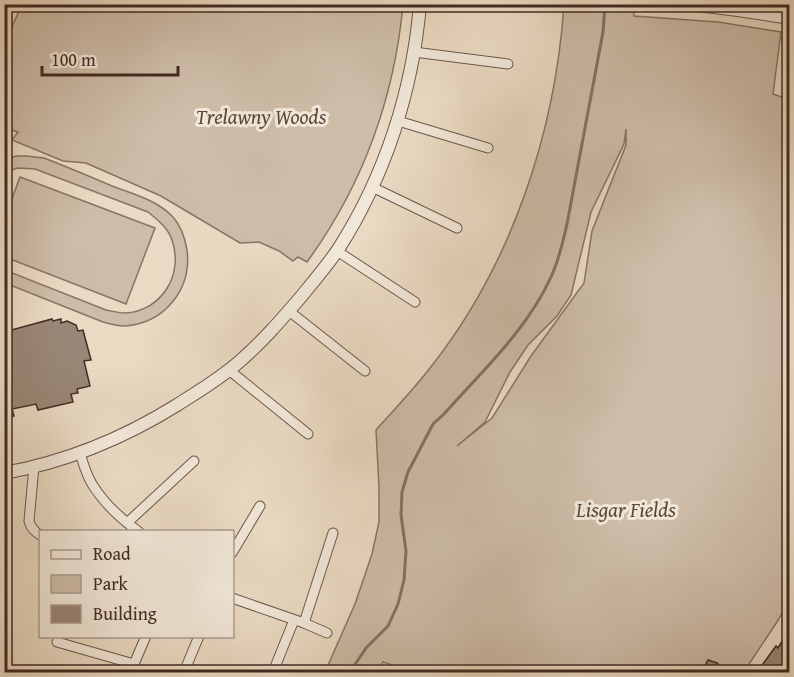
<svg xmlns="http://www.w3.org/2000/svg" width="794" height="677" viewBox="0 0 794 677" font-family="'Gentium Book Plus',serif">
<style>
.green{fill:#cdbca8;stroke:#887466;stroke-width:1.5;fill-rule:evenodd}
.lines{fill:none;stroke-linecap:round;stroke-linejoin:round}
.stream{stroke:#857063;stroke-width:3}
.building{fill:#998676;stroke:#422b23;stroke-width:1.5}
.minor-casing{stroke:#6c574b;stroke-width:11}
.tertiary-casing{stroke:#6c574b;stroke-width:14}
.minor{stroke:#f1e7d8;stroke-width:9}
.tertiary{stroke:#f1e7d8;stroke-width:12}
.labels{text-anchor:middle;stroke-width:6;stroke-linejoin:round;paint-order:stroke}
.park-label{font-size:21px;font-style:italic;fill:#5e483e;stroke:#f1e7d8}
</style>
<rect width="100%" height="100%" fill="#eadac3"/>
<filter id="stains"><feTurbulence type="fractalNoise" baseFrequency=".00333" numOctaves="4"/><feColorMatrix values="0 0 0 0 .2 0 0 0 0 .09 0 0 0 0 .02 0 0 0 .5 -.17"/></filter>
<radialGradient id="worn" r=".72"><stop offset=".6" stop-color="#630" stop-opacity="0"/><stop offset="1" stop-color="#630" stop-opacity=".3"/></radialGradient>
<path class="green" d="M22 4 403 5C394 99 363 185 307 262L298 257 293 261 279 251 259 242 240 243 161 196 86 163 63 161 12 140 18 132 5 128V43Z
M564 5H634V16L718 22 781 32 773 94 790 100V599L777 622 747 667 755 672H413L383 662 378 672H325L355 604 372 554 379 522V487L376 430C394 410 413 390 430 368 511 266 555 134 564 5ZM626 129V145L592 231 584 283 531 356 492 418 457 446 485 422 510 372 528 345 557 316 571 295 591 212 624 144Z
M16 156H27L44 158C67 167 89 176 112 186 133 194 157 200 173 217 181 226 185 238 187 250 192 289 165 323 125 326 117 326 110 324 103 322L5 283V270L106 310C112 311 119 313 125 313 162 311 184 274 172 240 168 228 158 220 148 212L35 169 18 168 5 172V160Z
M20 177 155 228 126 304 5 257V218Z"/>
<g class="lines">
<path class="stream" d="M350 672 366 648 388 626 398 604 404 580 406 551 401 515 402 492 408 472 433 424 444 414C482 371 527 330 551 277 559 260 563 242 567 224L603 32 605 4"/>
</g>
<path class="building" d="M52 319 53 321 61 319V323L67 321 76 325 78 331 83 330 91 360 84 361 90 386 77 389 78 393 71 394 73 402 38 410 36 404 12 409 14 416 4 418V332Z
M789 630V669L787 672H757L776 646 778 648Z
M708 660 717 663 725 672H712L704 668Z"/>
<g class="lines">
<defs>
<path id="minor" d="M414 52 508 64
M398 121 488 148
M372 187 457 228
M337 251 415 302
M289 311 365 371
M229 370 308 434
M80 453C83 463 86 474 92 484 103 502 121 519 139 532
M34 466 29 521C31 528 34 531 40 535
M127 523 194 461
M232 553 260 506
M232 598 304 623 327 633
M304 623 333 533
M57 642 134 664 146 636
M184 672 199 636
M273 672 294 620"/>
<path id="tertiary" d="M689 4 738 10 790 18
M4 473C66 462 124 438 177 405 199 391 221 378 240 361 262 342 281 320 300 298 313 282 327 266 339 248 385 176 413 90 420 4"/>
</defs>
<use href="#minor" class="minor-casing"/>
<use href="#tertiary" class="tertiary-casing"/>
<use href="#minor" class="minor"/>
<use href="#tertiary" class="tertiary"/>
</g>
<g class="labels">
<g class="park-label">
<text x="261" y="124">Trelawny Woods</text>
<text x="626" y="517">Lisgar Fields</text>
</g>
</g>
<rect width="794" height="677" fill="none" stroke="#eadac3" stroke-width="24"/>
<rect x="6" y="6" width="782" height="665" fill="none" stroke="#422b23" stroke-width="3"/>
<rect x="12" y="12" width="770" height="653" fill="none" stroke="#422b23" stroke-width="1.5"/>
<rect x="39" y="530" width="195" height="108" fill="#f1e7d8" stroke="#ab9c90" stroke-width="1.5"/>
<rect x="51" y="550" width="30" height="9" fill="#f1e7d8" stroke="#ab9c90" stroke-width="1.5"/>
<text x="93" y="560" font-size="18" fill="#422b23">Road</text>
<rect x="51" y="575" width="30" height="18" fill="#cdbca8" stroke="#ab9c90" stroke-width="1.5"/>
<text x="93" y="590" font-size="18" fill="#422b23">Park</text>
<rect x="51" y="605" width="30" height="18" fill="#998676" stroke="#ab9c90" stroke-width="1.5"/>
<text x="93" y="620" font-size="18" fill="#422b23">Building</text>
<path d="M42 66v9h136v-9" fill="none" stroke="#422b23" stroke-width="3"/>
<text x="51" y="66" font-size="18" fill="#422b23" stroke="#f1e7d8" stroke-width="4.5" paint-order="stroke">100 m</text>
<rect width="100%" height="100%" filter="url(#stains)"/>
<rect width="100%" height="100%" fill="url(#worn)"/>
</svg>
